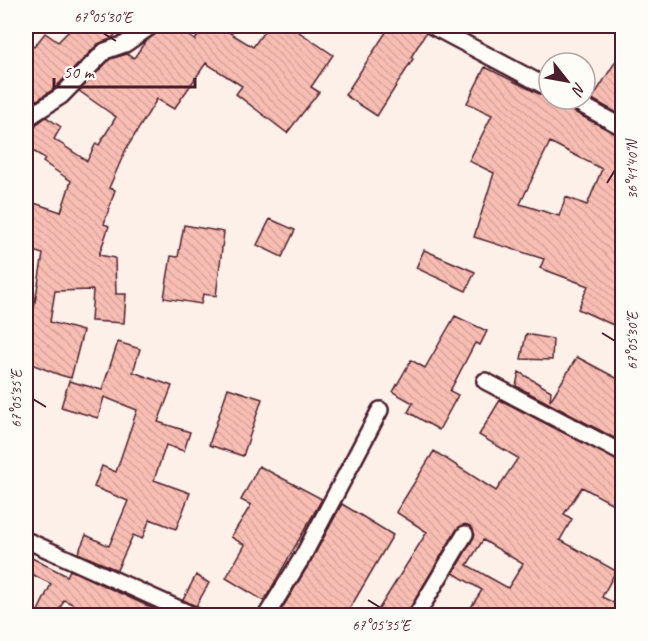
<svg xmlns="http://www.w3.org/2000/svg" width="648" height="641" viewBox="0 0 648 641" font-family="Caveat,sans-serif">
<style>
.building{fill:url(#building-back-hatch);stroke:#4a1f2b;stroke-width:1.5;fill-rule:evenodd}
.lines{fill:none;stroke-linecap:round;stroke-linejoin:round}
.minor-casing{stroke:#4a1f2b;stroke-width:20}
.minor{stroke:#fdfcf7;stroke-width:15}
.ticks{fill:none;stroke:#4a1f2b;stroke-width:2}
.neatline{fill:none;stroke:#4a1f2b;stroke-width:2}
.ticks-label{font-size:15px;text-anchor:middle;fill:#4a1f2b}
</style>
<defs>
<pattern id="building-back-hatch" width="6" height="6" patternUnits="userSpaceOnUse" patternTransform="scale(1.5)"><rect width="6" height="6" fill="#f9beb3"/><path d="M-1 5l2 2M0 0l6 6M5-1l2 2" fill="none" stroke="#d7a39a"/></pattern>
</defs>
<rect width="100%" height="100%" fill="#fcf0e9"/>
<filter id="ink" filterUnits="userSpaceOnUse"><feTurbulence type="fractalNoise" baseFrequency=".0167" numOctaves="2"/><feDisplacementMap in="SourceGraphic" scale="12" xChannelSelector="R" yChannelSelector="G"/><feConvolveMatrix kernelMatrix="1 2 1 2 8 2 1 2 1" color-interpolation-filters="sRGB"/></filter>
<g filter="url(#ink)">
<path class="building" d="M74 26H123L111 39 98 44 55 88 31 104 26 101V41L34 47 45 33 58 42Z
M161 26H173L195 40 205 26H219L253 47 268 26H290L333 55 311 87 319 92 287 133 236 94 242 86 206 63 174 109 157 99 126 149 109 188 115 190 104 224 109 226 99 255 115 258 116 294H126L124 323 91 321 93 290 55 291 50 322 83 331 71 378 60 375 26 362V317L32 320 43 254 26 249V218L31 202 61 212 71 181 43 162 45 158 26 147V141L37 124 46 117 61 127 54 139 87 161 96 143 99 145 116 117 79 91 110 59 127 54 134 58 145 42 159 31Z
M390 26H422L426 33 411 57 413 59 377 116 345 95Z
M622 51V104L617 113 592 99Z
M485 67 549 99H561L566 108 622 137V329L578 309 588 286 540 268 544 259 474 237 494 173 469 161 492 115 467 103ZM550 142 602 169 587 205 566 197 559 216 520 204Z
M270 219 295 230 282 257 257 245Z
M184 225 224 232 216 296 203 294 201 304 164 298 171 256 178 257Z
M424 250 475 272 466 291 416 268Z
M455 316 487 331 480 345 475 343 450 391 458 395 439 430 408 412 413 403 393 392 411 360 425 368Z
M526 334 553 339 552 360 521 359Z
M118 342 140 349 133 372 172 386 158 422 190 432 184 451 166 445 154 480 190 493 176 529 150 519 142 539 133 535 117 570 78 553 86 535 109 546 128 501 94 487 102 466 116 472 137 410 104 397 98 418 61 407 69 381 102 390Z
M577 357 622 381V442L516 386 519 372 551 391 550 401Z
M228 388 262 399 243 456 209 445Z
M500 400 622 463V509L582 487 564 514 572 519 560 540 616 571 602 597 622 607V615H466L482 590 453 573 475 535 470 526 465 524 457 529 406 615H375L427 532 396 512 434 451 496 491 518 458 479 435ZM483 540 523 564 508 588 467 565Z
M259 466 322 499 264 601 226 578 245 545 231 537 251 505 241 500Z
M342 504 393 535 346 615H278L311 561Z
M26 555 67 576 70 570 167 615H95L64 600 57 615H36L51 584 26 571Z
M196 575 209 583 196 606 183 600Z"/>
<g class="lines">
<defs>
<path id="minor" d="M432 26 549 88
M571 99 622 127
M26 123 29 117 61 96 105 51 125 44 151 26
M485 381 622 453
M26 540 195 616
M266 616 303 556 380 410
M416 616 465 534"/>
</defs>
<use href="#minor" class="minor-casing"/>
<use href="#minor" class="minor"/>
</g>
</g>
<path class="ticks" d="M103 33 116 41M607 183 615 170M602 333 615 341M33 399 46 407M368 600 381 608"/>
<rect width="648" height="641" fill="none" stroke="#fdfcf7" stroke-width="66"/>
<g transform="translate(567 81) rotate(121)"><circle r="28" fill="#fdfcf7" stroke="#b5a4a5" stroke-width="1.5"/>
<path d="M0-4.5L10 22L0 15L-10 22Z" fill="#4a1f2b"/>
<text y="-9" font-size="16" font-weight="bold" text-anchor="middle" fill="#4a1f2b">N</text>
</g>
<path d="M54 78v9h141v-9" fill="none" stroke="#4a1f2b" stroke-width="3"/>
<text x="63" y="78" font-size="18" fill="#4a1f2b" stroke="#fdfcf7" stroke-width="4.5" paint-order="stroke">50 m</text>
<rect x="33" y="33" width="582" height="575" class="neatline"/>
<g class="ticks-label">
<text x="103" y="22">67°05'30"E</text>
<text transform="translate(632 170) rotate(-90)" y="5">36°41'40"N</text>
<text transform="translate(632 341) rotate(-90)" y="5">67°05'30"E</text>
<text transform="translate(16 399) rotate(-90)" y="5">67°05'35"E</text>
<text x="381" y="630">67°05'35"E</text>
</g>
</svg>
